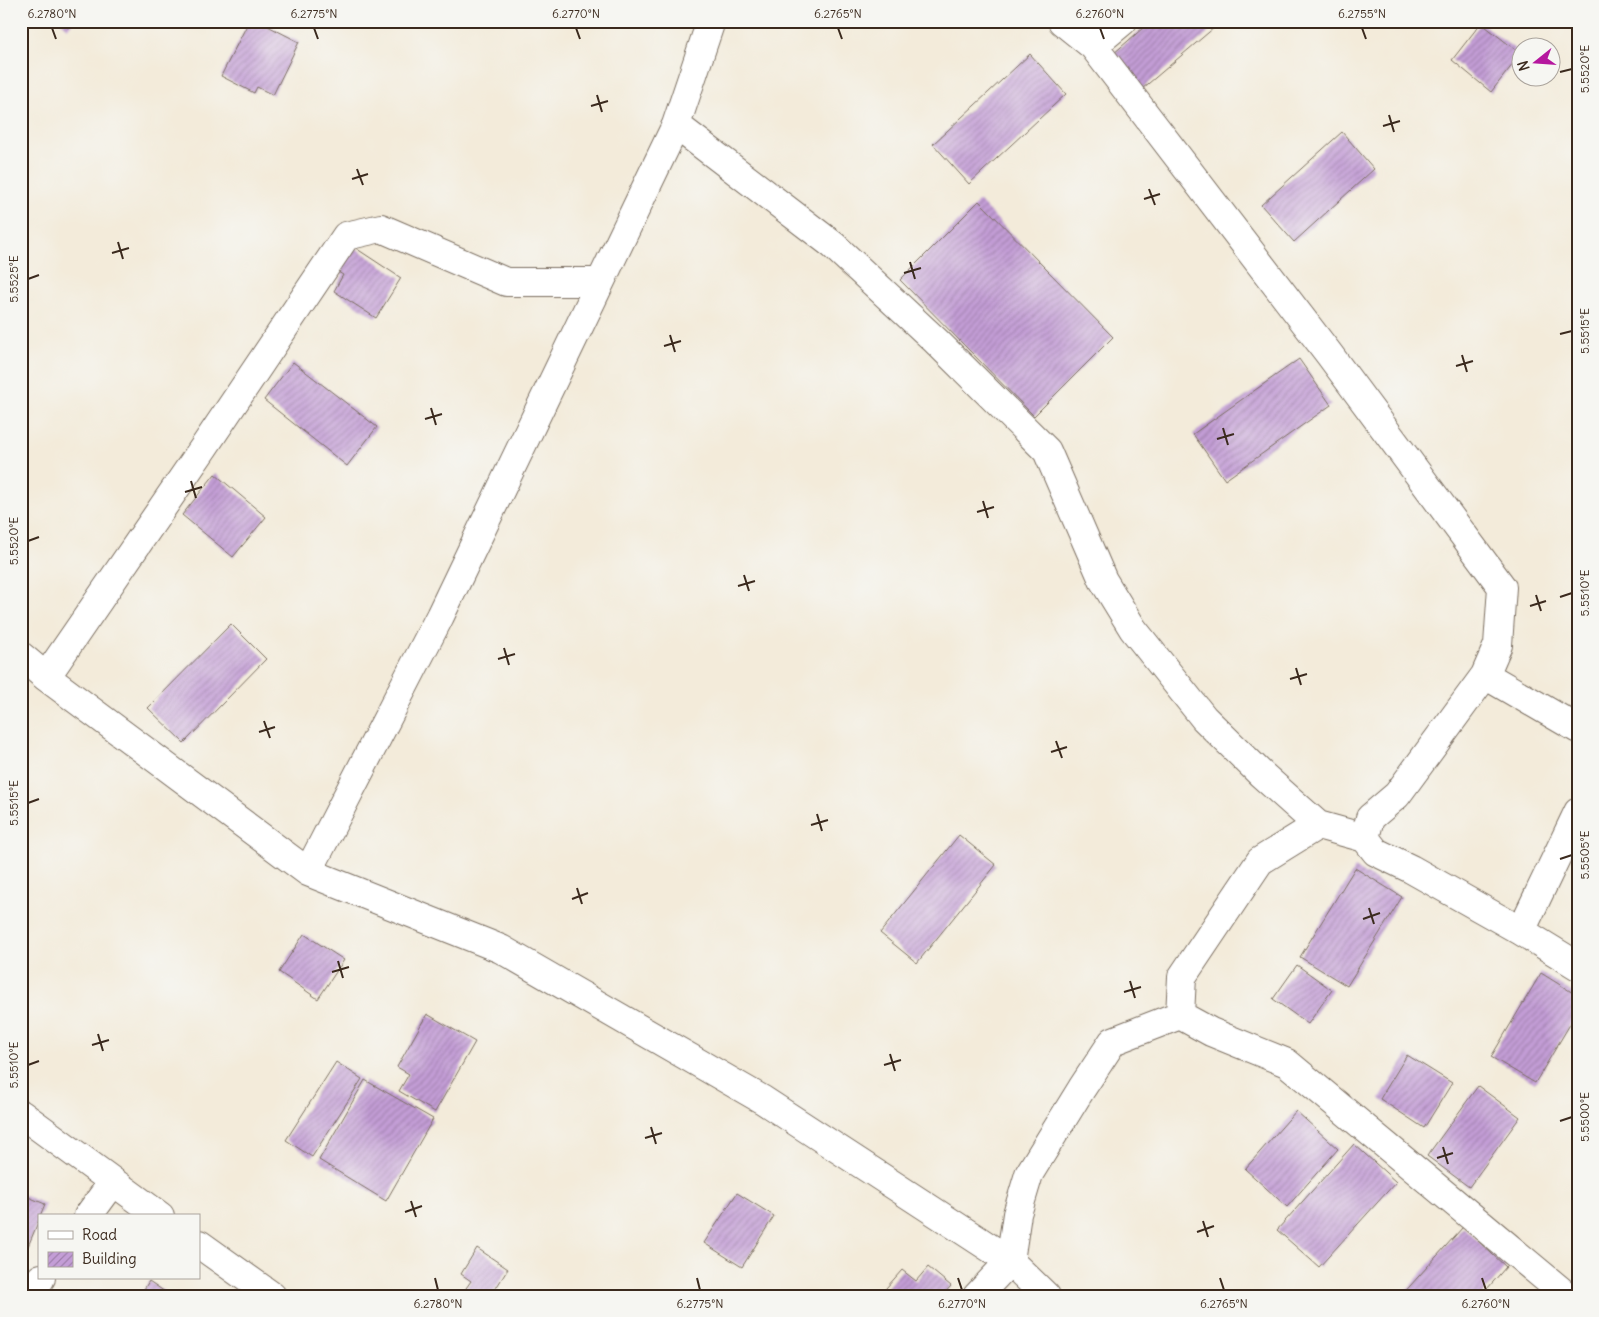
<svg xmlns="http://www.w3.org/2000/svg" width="1599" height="1317" viewBox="0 0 1599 1317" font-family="Delius,sans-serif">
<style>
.building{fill:url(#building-hatch)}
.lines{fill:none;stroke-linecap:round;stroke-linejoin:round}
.street-casing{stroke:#7b6e60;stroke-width:30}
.street{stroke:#fff;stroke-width:28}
.ticks{fill:none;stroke:#3b2a1e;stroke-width:2}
.neatline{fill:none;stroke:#3b2a1e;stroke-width:2}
.ticks-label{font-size:12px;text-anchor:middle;fill:#3b2a1e}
</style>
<defs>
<pattern id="building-hatch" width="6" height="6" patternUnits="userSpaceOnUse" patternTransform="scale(1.25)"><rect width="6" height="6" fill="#c39dd6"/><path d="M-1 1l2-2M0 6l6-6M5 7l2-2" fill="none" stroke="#a080ad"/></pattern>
</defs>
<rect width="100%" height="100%" fill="#f6f6f2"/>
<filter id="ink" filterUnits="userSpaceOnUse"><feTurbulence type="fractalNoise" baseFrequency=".02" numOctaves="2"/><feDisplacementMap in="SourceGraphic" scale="10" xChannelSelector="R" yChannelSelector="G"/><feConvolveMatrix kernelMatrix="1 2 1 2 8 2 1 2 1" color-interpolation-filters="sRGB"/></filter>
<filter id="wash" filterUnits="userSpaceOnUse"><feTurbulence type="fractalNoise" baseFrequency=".0096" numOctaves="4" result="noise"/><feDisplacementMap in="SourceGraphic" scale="20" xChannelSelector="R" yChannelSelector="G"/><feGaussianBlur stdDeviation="1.12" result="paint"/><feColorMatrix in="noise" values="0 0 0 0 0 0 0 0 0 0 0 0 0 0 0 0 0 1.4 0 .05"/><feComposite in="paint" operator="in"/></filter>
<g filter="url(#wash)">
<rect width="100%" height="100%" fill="#f3ebda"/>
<g id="blocks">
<path class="building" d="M60 21H74L68 28Z
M249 21H258L299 42 273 95 257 87 254 93 221 76Z
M1151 21H1222L1142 89 1113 54Z
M1481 23 1521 54 1491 92 1452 60Z
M1030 54 1066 94 969 184 933 144Z
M1342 132 1374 169 1294 242 1261 205Z
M979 201 1113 337 1034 416 900 280Z
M354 247 401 278 376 318 334 291 343 275 338 272Z
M1299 359 1331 405 1225 480 1193 434Z
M293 362 377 427 347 466 264 400Z
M215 474 266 517 233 557 182 515Z
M231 624 266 659 184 743 148 708Z
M959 835 996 865 917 963 880 933Z
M1355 868 1402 897 1347 986 1300 957Z
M304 934 344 960 318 999 279 972Z
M1297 965 1332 990 1308 1024 1273 999Z
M1541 973 1578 996V1011L1535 1083 1491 1057Z
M427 1014 475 1042 435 1112 399 1091 409 1074 397 1067Z
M1407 1055 1452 1083 1424 1128 1380 1099Z
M336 1062 362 1079 312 1157 286 1140Z
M365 1080 433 1119 386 1201 319 1160Z
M1478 1086 1520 1117 1469 1187 1427 1156Z
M1296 1111 1338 1149 1287 1207 1245 1169Z
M1354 1144 1396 1182 1319 1267 1277 1230Z
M737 1193 774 1216 742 1267 704 1243Z
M21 1194 45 1204 40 1216H39V1220L21 1263Z
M1463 1227 1506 1267 1481 1296H1401Z
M477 1248 508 1269 491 1296H472L464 1291 471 1281 461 1274Z
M928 1267 951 1286 942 1296H879L902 1270 916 1281Z
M149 1281 171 1296H140Z"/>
</g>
</g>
<g filter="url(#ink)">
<use href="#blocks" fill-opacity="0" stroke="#7b6e60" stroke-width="1"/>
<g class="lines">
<defs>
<path id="street" d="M1062 21 1093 46 1329 354 1502 587 1498 645 1485 675 1397 795 1370 818 1365 838 1376 852 1411 869 1521 931 1578 966
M1093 46 1123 21
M676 125 833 245 936 341 1047 451 1103 580 1133 629 1204 718 1260 773 1318 825
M21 656 46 677 308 872 501 949 763 1100 1010 1261 1046 1296
M1485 675 1578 729
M46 677 204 447 346 236 381 228 506 282H600
M308 872 440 616 676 125 711 21
M1521 931 1578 812
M1180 1015 1182 977 1260 861 1318 825 1365 838
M21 1114 160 1216
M88 1216 113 1182
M199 1244 272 1296
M28 1296 41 1278
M977 1296 1010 1261 1017 1214 1029 1174 1082 1088 1113 1041 1180 1015 1211 1032 1287 1063 1567 1296"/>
</defs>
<use href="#street" class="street-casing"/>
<use href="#street" class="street"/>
</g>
</g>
<path class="ticks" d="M52 28 56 39M314 28 318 39M576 28 580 39M838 28 842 39M1100 28 1104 39M1362 28 1366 39M1560 72 1572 69M597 95 602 112M591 106 608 101M1389 115 1394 132M1383 126 1400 121M357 169 363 185M352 179 368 174M1149 189 1155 205M1144 199 1160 194M118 242 123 259M112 253 129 248M910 262 915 279M904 273 921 268M28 279 39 275M1560 334 1572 331M670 335 675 352M664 346 681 341M1462 355 1467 372M1456 366 1473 361M431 408 436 425M425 419 442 414M1223 428 1228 445M1217 439 1234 434M191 481 196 498M185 492 202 487M983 501 988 518M977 512 994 507M28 541 39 537M744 575 749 591M738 586 755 581M1536 595 1541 611M1560 597 1572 593M1530 606 1546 601M504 648 509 665M498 659 515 654M1296 668 1301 685M1290 679 1307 674M264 721 270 738M259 732 275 727M1056 741 1062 758M1051 752 1067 747M28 803 39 799M817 814 822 831M811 825 828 820M1560 859 1572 855M577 888 582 904M572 899 588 893M1369 908 1374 924M1363 919 1380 913M338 961 343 978M332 972 349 967M1130 981 1135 998M1124 992 1141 987M98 1034 103 1051M92 1045 109 1040M890 1054 895 1071M28 1065 39 1061M884 1065 901 1060M1560 1121 1572 1117M651 1127 656 1144M645 1138 662 1133M1443 1147 1448 1164M1437 1158 1453 1153M411 1201 416 1217M405 1212 422 1206M1203 1221 1208 1237M1197 1232 1214 1226M435 1278 438 1290M697 1278 700 1290M958 1278 962 1290M1220 1278 1224 1290M1482 1278 1486 1290"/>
<rect width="1599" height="1317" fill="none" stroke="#f6f6f2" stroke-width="55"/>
<rect x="38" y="1214" width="162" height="65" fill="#f6f6f2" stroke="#aba49d"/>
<rect x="48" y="1231" width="25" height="8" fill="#ffffff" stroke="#aba49d"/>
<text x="82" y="1240" font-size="15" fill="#3b2a1e">Road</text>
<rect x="48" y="1252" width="25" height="15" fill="url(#building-hatch)" stroke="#aba49d"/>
<text x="82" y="1264" font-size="15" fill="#3b2a1e">Building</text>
<g transform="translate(1536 62) rotate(253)"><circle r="24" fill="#f6f6f2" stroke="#aba49d"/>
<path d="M0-4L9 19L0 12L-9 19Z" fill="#b5179e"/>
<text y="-8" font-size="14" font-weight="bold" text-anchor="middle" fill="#3b2a1e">N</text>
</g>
<rect x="28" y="28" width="1544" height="1262" class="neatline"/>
<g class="ticks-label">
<text x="52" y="18">6.2780°N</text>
<text x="314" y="18">6.2775°N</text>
<text x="576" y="18">6.2770°N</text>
<text x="838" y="18">6.2765°N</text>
<text x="1100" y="18">6.2760°N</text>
<text x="1362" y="18">6.2755°N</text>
<text transform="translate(1585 69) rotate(-90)" y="4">5.5520°E</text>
<text transform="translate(14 279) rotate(-90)" y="4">5.5525°E</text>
<text transform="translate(1585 331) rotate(-90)" y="4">5.5515°E</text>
<text transform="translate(14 541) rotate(-90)" y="4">5.5520°E</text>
<text transform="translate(1585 593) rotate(-90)" y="4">5.5510°E</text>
<text transform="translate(14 803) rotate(-90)" y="4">5.5515°E</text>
<text transform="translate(1585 855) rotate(-90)" y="4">5.5505°E</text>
<text transform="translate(14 1065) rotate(-90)" y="4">5.5510°E</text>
<text transform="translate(1585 1117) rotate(-90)" y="4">5.5500°E</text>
<text x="438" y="1308">6.2780°N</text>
<text x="700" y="1308">6.2775°N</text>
<text x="962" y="1308">6.2770°N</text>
<text x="1224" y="1308">6.2765°N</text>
<text x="1486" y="1308">6.2760°N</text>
</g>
</svg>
